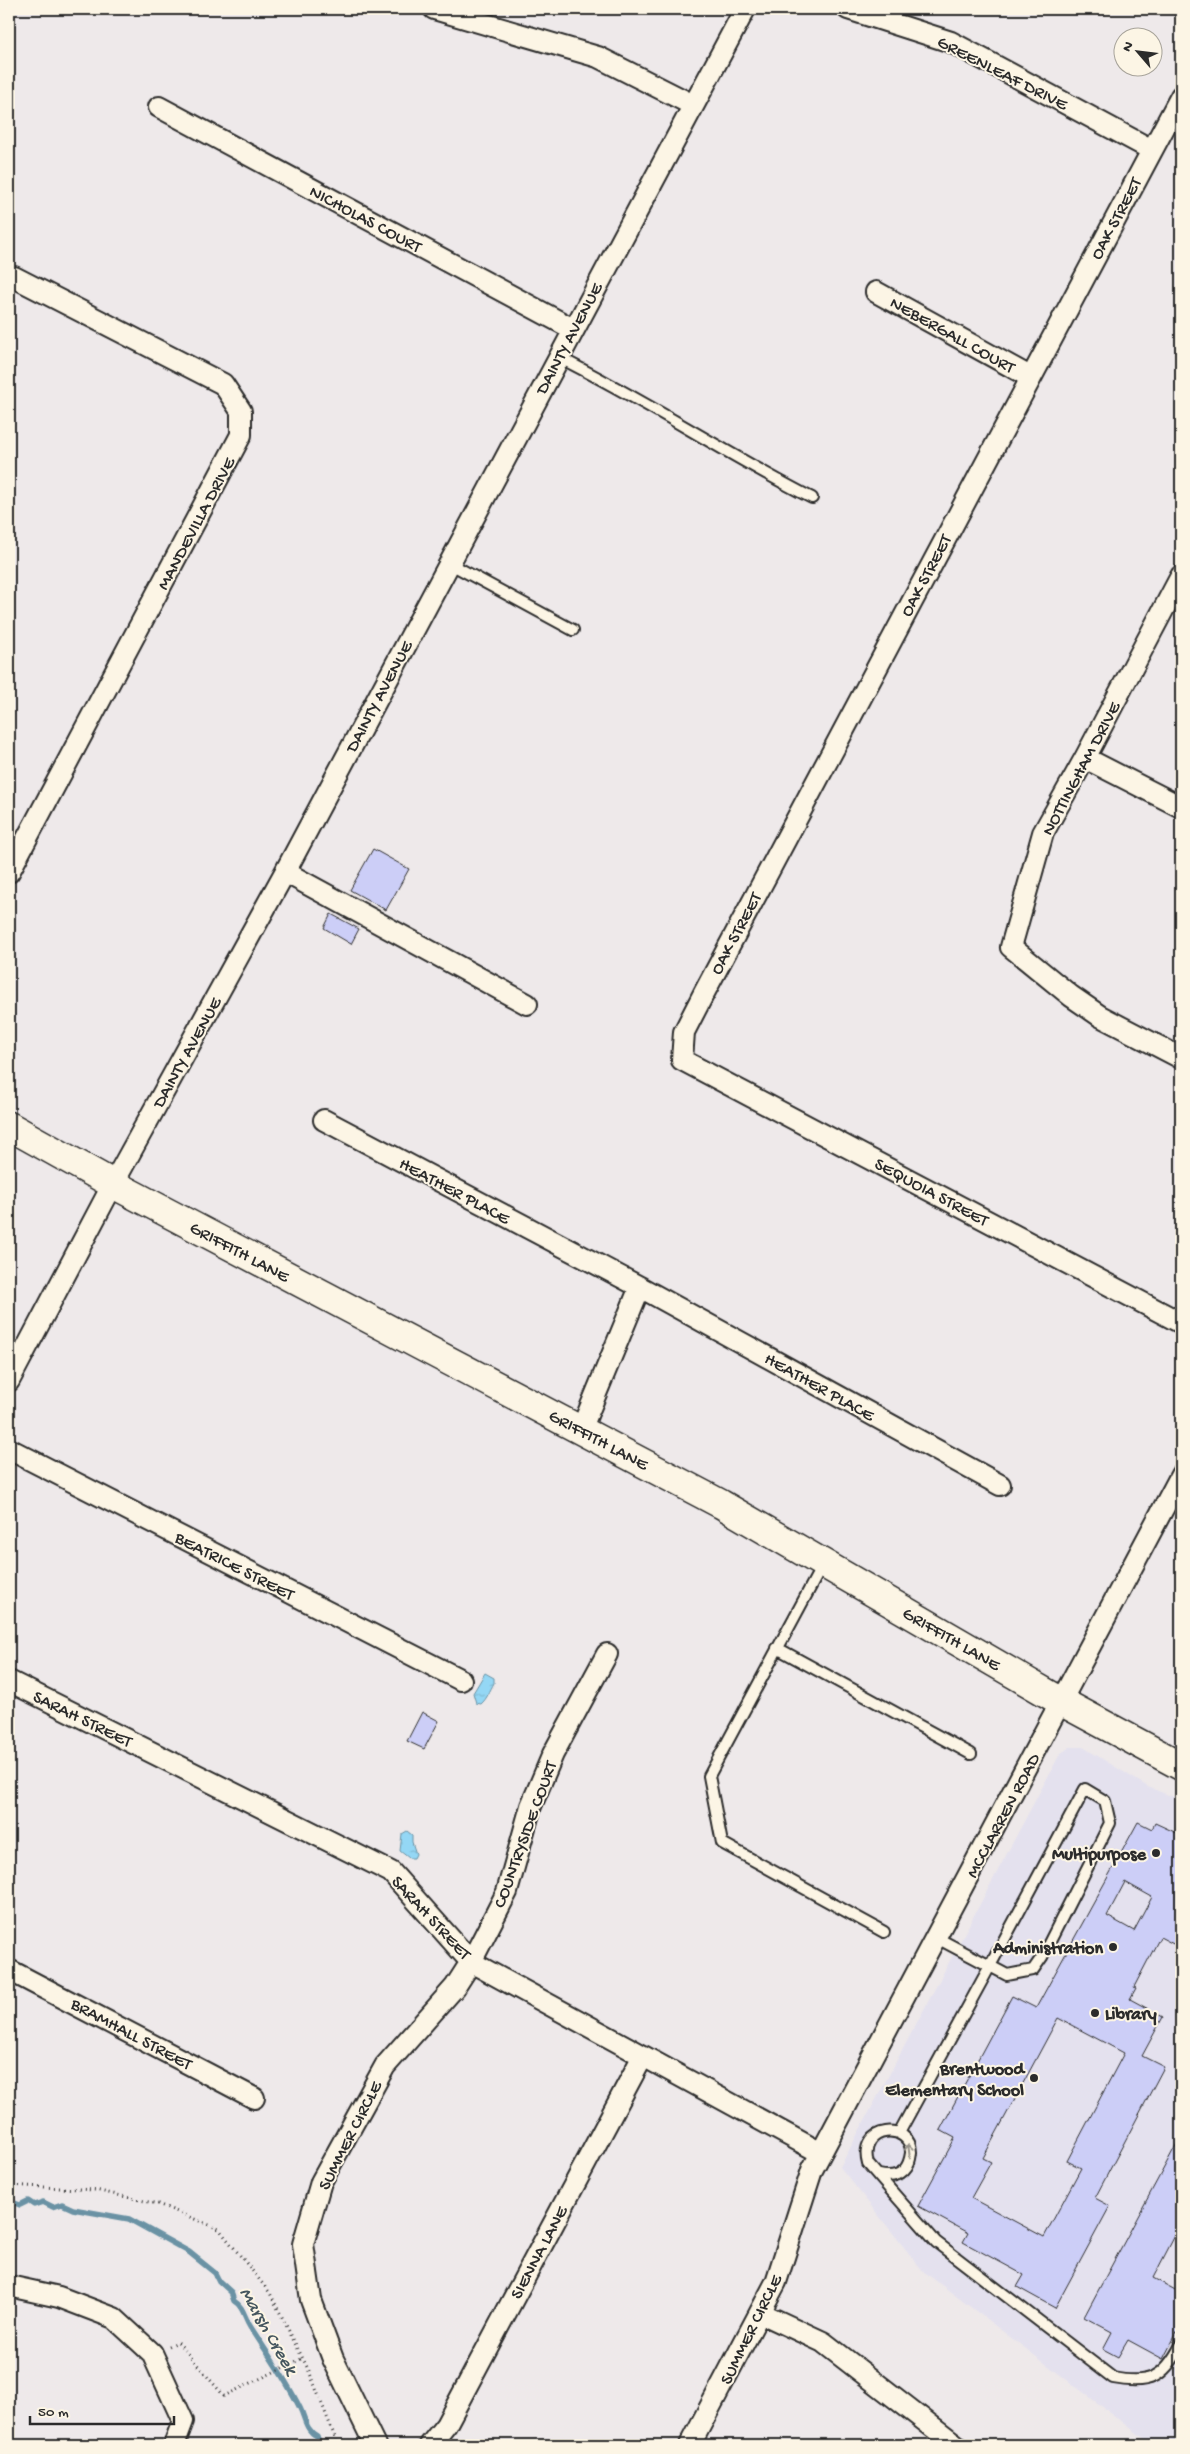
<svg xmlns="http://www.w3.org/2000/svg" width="1190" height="2454" viewBox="0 0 1190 2454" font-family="'Gochi Hand',sans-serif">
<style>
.built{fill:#e4e1ee}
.water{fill:url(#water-ripples);stroke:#6a92a4}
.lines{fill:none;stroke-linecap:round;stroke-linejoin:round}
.stream{stroke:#6a92a4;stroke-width:5.5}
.building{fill:#cccef7;stroke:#2b2b2b;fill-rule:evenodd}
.lane-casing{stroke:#2b2b2b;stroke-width:14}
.street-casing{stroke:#2b2b2b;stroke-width:24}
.secondary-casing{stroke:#2b2b2b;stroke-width:31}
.path{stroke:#2b2b2b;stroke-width:3;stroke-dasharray:1 4;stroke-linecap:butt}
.lane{stroke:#fcf5e5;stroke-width:10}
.street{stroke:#fcf5e5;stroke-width:20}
.secondary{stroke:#fcf5e5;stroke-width:28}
.oneway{stroke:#949088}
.poi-dot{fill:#2b2b2b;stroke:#fcf5e5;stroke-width:2}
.labels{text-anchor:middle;stroke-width:4;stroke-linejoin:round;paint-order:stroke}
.street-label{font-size:18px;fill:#2b2b2b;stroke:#fcf5e5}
.poi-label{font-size:18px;font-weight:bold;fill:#2b2b2b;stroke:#fcf5e5;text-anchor:end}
.water-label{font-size:19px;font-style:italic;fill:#45565e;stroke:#fcf5e5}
</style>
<defs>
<pattern id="water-ripples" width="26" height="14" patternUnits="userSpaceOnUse" patternTransform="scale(1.25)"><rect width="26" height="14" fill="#94d7f5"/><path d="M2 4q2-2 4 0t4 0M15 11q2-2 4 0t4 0" fill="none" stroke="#80b9d2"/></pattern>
</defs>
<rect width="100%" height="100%" fill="#eee9ea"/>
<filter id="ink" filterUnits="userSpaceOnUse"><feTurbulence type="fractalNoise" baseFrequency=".02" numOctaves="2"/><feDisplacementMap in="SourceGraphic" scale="10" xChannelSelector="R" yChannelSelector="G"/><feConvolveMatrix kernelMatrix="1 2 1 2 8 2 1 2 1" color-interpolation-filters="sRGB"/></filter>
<g filter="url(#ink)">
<path class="built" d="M1070 1747H1083L1148 1787 1181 1800V2445H1153L923 2271 840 2167 1060 1754Z"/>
<path class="water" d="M485 1673 494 1678V1683C490 1690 487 1699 481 1704L476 1703 473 1693Z
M407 1831 412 1835V1842L416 1854 414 1858H409L400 1851 402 1834Z"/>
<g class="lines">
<path class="stream" d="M9 2201 20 2205 28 2201 34 2205 43 2202 53 2207 62 2204 73 2209 129 2219 189 2252 215 2273 219 2281 231 2292 234 2301C244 2307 244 2317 250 2326 267 2353 286 2379 300 2408 305 2418 306 2431 317 2436L320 2445"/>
</g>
<path class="building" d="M373 849 409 869 386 910 350 890Z
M331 914 359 929 351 944 324 928Z
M422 1712 439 1721 424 1749 407 1741Z
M1138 1822 1152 1829 1155 1823 1181 1835V1948L1160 1937 1134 1987 1136 1988 1130 1999 1163 2017 1142 2056 1164 2067 1095 2198 1110 2206 1055 2308 1017 2287 1024 2275 963 2242 968 2233 918 2206 955 2138 940 2130 1012 1996 1036 2008ZM1125 1882 1152 1897 1134 1931 1107 1916ZM1058 2018 1124 2053 1067 2161 1081 2168 1044 2237 971 2198 991 2162 983 2158Z
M1181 2136V2224L1153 2278 1181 2293V2325L1163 2359 1128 2340 1118 2357 1103 2349 1112 2332 1084 2317Z"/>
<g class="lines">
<defs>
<path id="lane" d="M558 357C645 400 726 454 812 498
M449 563 573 630
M823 1564 709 1776 722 1843 884 1932
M777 1648 971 1754
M1085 1789 1105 1801 1110 1823 1042 1957 1033 1970 1007 1975 990 1966Z
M899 2133 990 1966 937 1938
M879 2175C888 2177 897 2177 904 2170 909 2165 910 2160 911 2153 912 2122 857 2124 868 2164L936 2242 1113 2378C1149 2385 1164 2378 1181 2345"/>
<path id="street" d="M434 9 598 57 693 105
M848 9 951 42 1152 150
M1181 96 704 993 684 1032 682 1060 1181 1323
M159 107 573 329
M9 277H14L223 384 241 411V435L9 872
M876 292 1030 377
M1181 576 1085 758 1043 833 1011 947 1071 996 1100 1016 1181 1058
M1085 758 1181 807
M285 872 527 1004
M324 1120 640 1287 1000 1485
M9 1381 113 1184 285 872 745 9
M581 1430 640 1287
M9 1449 461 1680
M9 1681 391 1872 471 1962 821 2153
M9 1970 254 2098
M9 2286 59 2297 114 2318 152 2353 183 2421 174 2445
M761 2313 823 2342 956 2445
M375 2445 333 2359 311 2300 303 2244 321 2182 385 2066 455 1987 471 1962 507 1892 531 1806 553 1754 607 1654
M430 2445 446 2425 643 2056
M690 2445 776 2282 812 2170 1181 1475"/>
<path id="secondary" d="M9 1126 113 1184 721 1504 1062 1702 1181 1766"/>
</defs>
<use href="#lane" class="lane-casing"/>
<use href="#street" class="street-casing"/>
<use href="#secondary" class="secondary-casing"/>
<path class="path" d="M9 2185 95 2190 158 2204 219 2229 270 2293 309 2371 338 2445
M169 2346 178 2342 224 2396 303 2358"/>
<use href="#lane" class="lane"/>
<use href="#street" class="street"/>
<use href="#secondary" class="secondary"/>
</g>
<defs><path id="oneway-shaft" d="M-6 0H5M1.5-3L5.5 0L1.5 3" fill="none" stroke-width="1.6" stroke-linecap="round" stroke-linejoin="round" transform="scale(1.25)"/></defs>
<use class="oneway" href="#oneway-shaft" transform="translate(909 2151) rotate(-97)"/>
</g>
<g class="poi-dot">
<circle cx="1156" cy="1853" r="5"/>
<circle cx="1113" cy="1947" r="5"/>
<circle cx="1095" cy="2013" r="5"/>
<circle cx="1034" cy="2078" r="5"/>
</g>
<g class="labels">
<g class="street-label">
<text transform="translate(1003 72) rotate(27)" y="6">GREENLEAF DRIVE</text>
<text transform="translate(366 218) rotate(28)" y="6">NICHOLAS COURT</text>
<text transform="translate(1115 218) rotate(-62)" y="6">OAK STREET</text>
<text transform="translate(953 334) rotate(29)" y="6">NEBERGALL COURT</text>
<text transform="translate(568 338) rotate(-62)" y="6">DAINTY AVENUE</text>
<text transform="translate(195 523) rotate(-62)" y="6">MANDEVILLA DRIVE</text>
<text transform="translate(925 575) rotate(-62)" y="6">OAK STREET</text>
<text transform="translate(378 696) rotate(-62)" y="6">DAINTY AVENUE</text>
<text transform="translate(1080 768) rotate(-62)" y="6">NOTTINGHAM DRIVE</text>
<text transform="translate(735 933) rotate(-62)" y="6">OAK STREET</text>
<text transform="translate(186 1052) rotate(-61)" y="6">DAINTY AVENUE</text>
<text transform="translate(455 1190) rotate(28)" y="6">HEATHER PLACE</text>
<text transform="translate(932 1191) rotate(28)" y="6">SEQUOIA STREET</text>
<text transform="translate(240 1251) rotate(28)" y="6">GRIFFITH LANE</text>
<text transform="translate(820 1386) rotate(29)" y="6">HEATHER PLACE</text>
<text transform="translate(599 1439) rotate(28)" y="6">GRIFFITH LANE</text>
<text transform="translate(235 1565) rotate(27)" y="6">BEATRICE STREET</text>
<text transform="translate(952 1638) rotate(30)" y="6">GRIFFITH LANE</text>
<text transform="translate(83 1718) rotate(26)" y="6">SARAH STREET</text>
<text transform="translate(1002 1815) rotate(-62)" y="6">MCCLARREN ROAD</text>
<text transform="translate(524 1834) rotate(-70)" y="6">COUNTRYSIDE COURT</text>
<text transform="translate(432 1917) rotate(47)" y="6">SARAH STREET</text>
<text transform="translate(132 2033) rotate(28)" y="6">BRAMHALL STREET</text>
<text transform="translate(349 2135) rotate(-63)" y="6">SUMMER CIRCLE</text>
<text transform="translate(538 2252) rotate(-62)" y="6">SIENNA LANE</text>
<text transform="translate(750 2329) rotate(-64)" y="6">SUMMER CIRCLE</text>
</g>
<g class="poi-label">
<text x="1146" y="1859">Multipurpose</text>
<text x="1103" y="1953">Administration</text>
<text x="1105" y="2019" text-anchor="start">Library</text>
<text x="1024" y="2074">Brentwood<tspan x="1024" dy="21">Elementary School</tspan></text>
</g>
<g class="water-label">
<text transform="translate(270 2330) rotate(60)" y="7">Marsh Creek</text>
</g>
</g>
<rect width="1190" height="2454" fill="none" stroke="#fcf5e5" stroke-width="30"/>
<rect x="15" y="15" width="1160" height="2424" fill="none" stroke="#2b2b2b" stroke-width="2" filter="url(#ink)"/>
<g transform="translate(1138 52) rotate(298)"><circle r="24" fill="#fcf5e5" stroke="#a8a49b"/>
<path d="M0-4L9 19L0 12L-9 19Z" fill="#2b2b2b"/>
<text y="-8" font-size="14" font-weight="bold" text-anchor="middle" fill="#2b2b2b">N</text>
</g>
<path d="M30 2416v8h144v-8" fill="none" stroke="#2b2b2b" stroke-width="2.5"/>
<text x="38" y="2416" font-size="15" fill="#2b2b2b" stroke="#fcf5e5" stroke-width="4" paint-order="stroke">50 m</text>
</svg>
